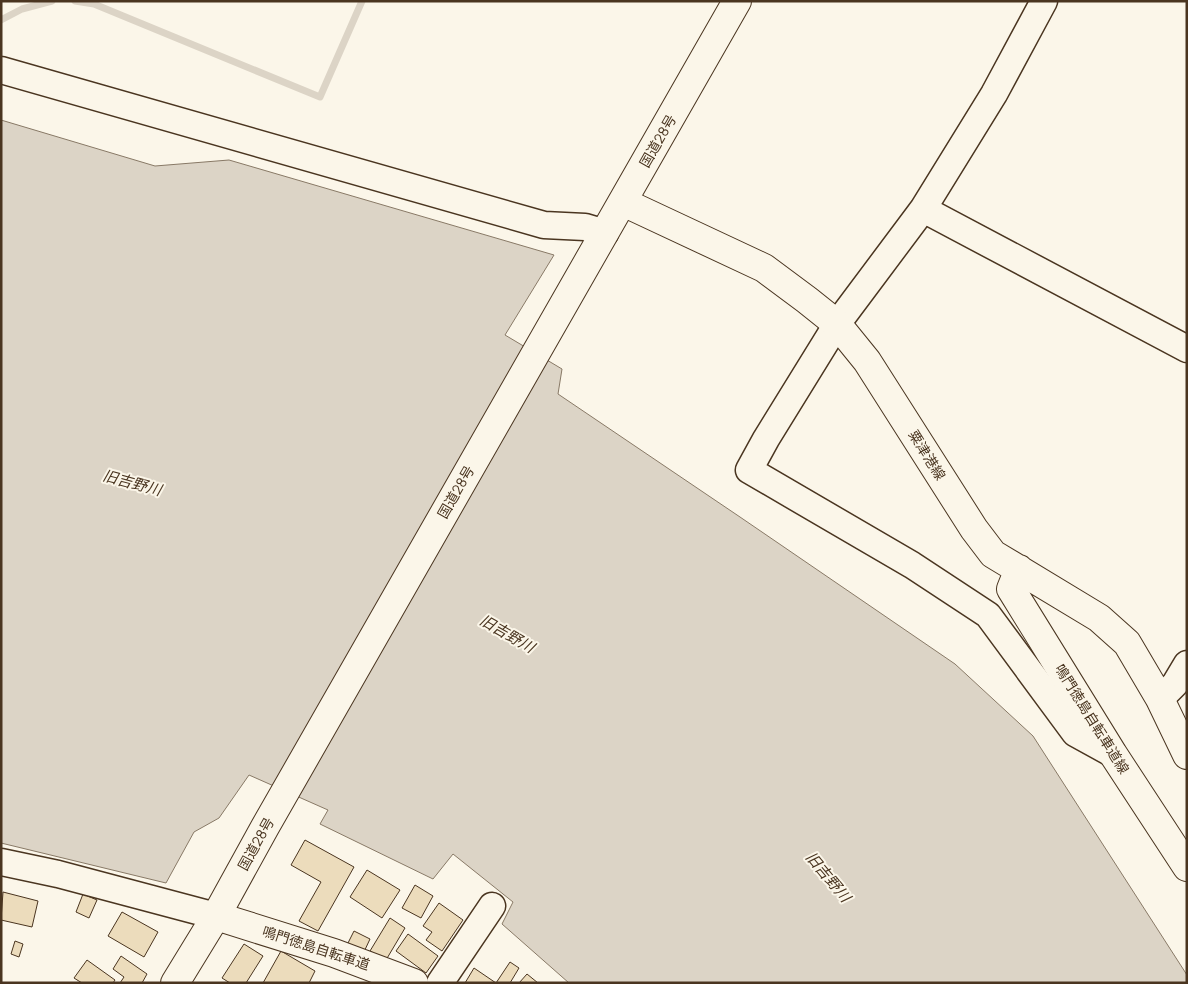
<svg xmlns="http://www.w3.org/2000/svg" width="1188" height="984" viewBox="0 0 1188 984" font-family="Manrope,'Noto Sans JP',sans-serif">
<style>
.water{fill:#dcd4c6;stroke:#887966}
.lines{fill:none;stroke-linecap:round;stroke-linejoin:round}
.stream{stroke:#dcd4c6;stroke-width:7}
.building{fill:#ecdcbc;stroke:#4a3520}
.minor-casing{stroke:#4a3520;stroke-width:29}
.major-casing{stroke:#4a3520;stroke-width:30}
.highway-casing{stroke:#4a3520;stroke-width:30}
.minor{stroke:#fbf6e9;stroke-width:26}
.major{stroke:#fbf6e9;stroke-width:28}
.highway{stroke:#fbf6e9;stroke-width:28}
.labels{text-anchor:middle;stroke-width:4;stroke-linejoin:round;paint-order:stroke}
.street-label{font-size:14px;fill:#4a3520;stroke:#fbf6e9}
.water-label{font-size:15px;font-style:italic;fill:#4a3520;stroke:#fbf6e9}
</style>
<rect width="100%" height="100%" fill="#fbf6e9"/>
<path class="water" d="M1 120 155 166 229 160 554 255 505 335 562 369 558 394 740 517 955 664 1033 736 1187 975V983H569L502 924 513 902 453 854 433 879 320 824 328 810 249 775 219 818 194 832 166 883 1 843Z"/>
<g class="lines">
<path class="stream" d="M75 1 94 4 320 97 362 1
M1 20 22 9 52 1"/>
</g>
<path class="building" d="M305 840 354 867 318 931 299 921 321 882 291 865Z
M367 870 400 890 382 918 350 897Z
M415 885 433 896 421 918 402 908Z
M3 892 38 901 32 927 1 920Z
M83 894 97 900 89 918 76 912Z
M439 903 463 920 442 951 426 940 432 932 423 926Z
M122 912 158 932 144 957 108 936Z
M390 918 405 928 386 960 370 951Z
M354 931 370 939 363 954 347 945Z
M408 934 438 956 426 973 396 951Z
M15 941 23 944 19 957 11 954Z
M244 944 263 956 246 983H230L222 978Z
M281 951 315 971 309 983H263Z
M121 956 147 974 142 983H120L124 977 113 969Z
M87 960 115 980 113 983H82L74 978Z
M510 962 519 968 510 983H465L474 968 496 983Z
M527 974 538 983H519Z"/>
<g class="lines">
<defs>
<path id="minor" d="M1044 1 994 94 923 209 837 324 766 439 749 470 912 565 988 615 1075 733 1113 754
M1 70 544 225 585 227 605 233
M923 209 1187 349
M1160 699 1175 684 1187 664
M1 862 58 874 216 916
M440 983 492 906"/>
<path id="major" d="M623 202 764 268 807 300 837 324 867 361 974 529 993 554 1099 618 1127 643 1160 699 1187 755
M1019 569 1011 589 1113 754 1187 867
M216 916 334 953 414 983"/>
<path id="highway" d="M175 983 216 916 265 827 737 1"/>
</defs>
<use href="#minor" class="minor-casing"/>
<use href="#major" class="major-casing"/>
<use href="#highway" class="highway-casing"/>
<use href="#minor" class="minor"/>
<use href="#major" class="major"/>
<use href="#highway" class="highway"/>
</g>
<g class="labels">
<g class="street-label">
<text transform="translate(658 141) rotate(-60)" y="5">国道28号</text>
<text transform="translate(927 455) rotate(58)" y="5">粟津港線</text>
<text transform="translate(456 492) rotate(-60)" y="5">国道28号</text>
<text transform="translate(1092 719) rotate(58)" y="5">鳴門徳島自転車道線</text>
<text transform="translate(256 844) rotate(-61)" y="5">国道28号</text>
<text transform="translate(316 948) rotate(18)" y="5">鳴門徳島自転車道</text>
</g>
<g class="water-label">
<text transform="translate(132 483) rotate(15)" y="5">旧吉野川</text>
<text transform="translate(507 634) rotate(30)" y="5">旧吉野川</text>
<text transform="translate(828 877) rotate(50)" y="5">旧吉野川</text>
</g>
</g>
<rect width="1188" height="984" fill="none" stroke="#4a3520" stroke-width="5"/>
</svg>
